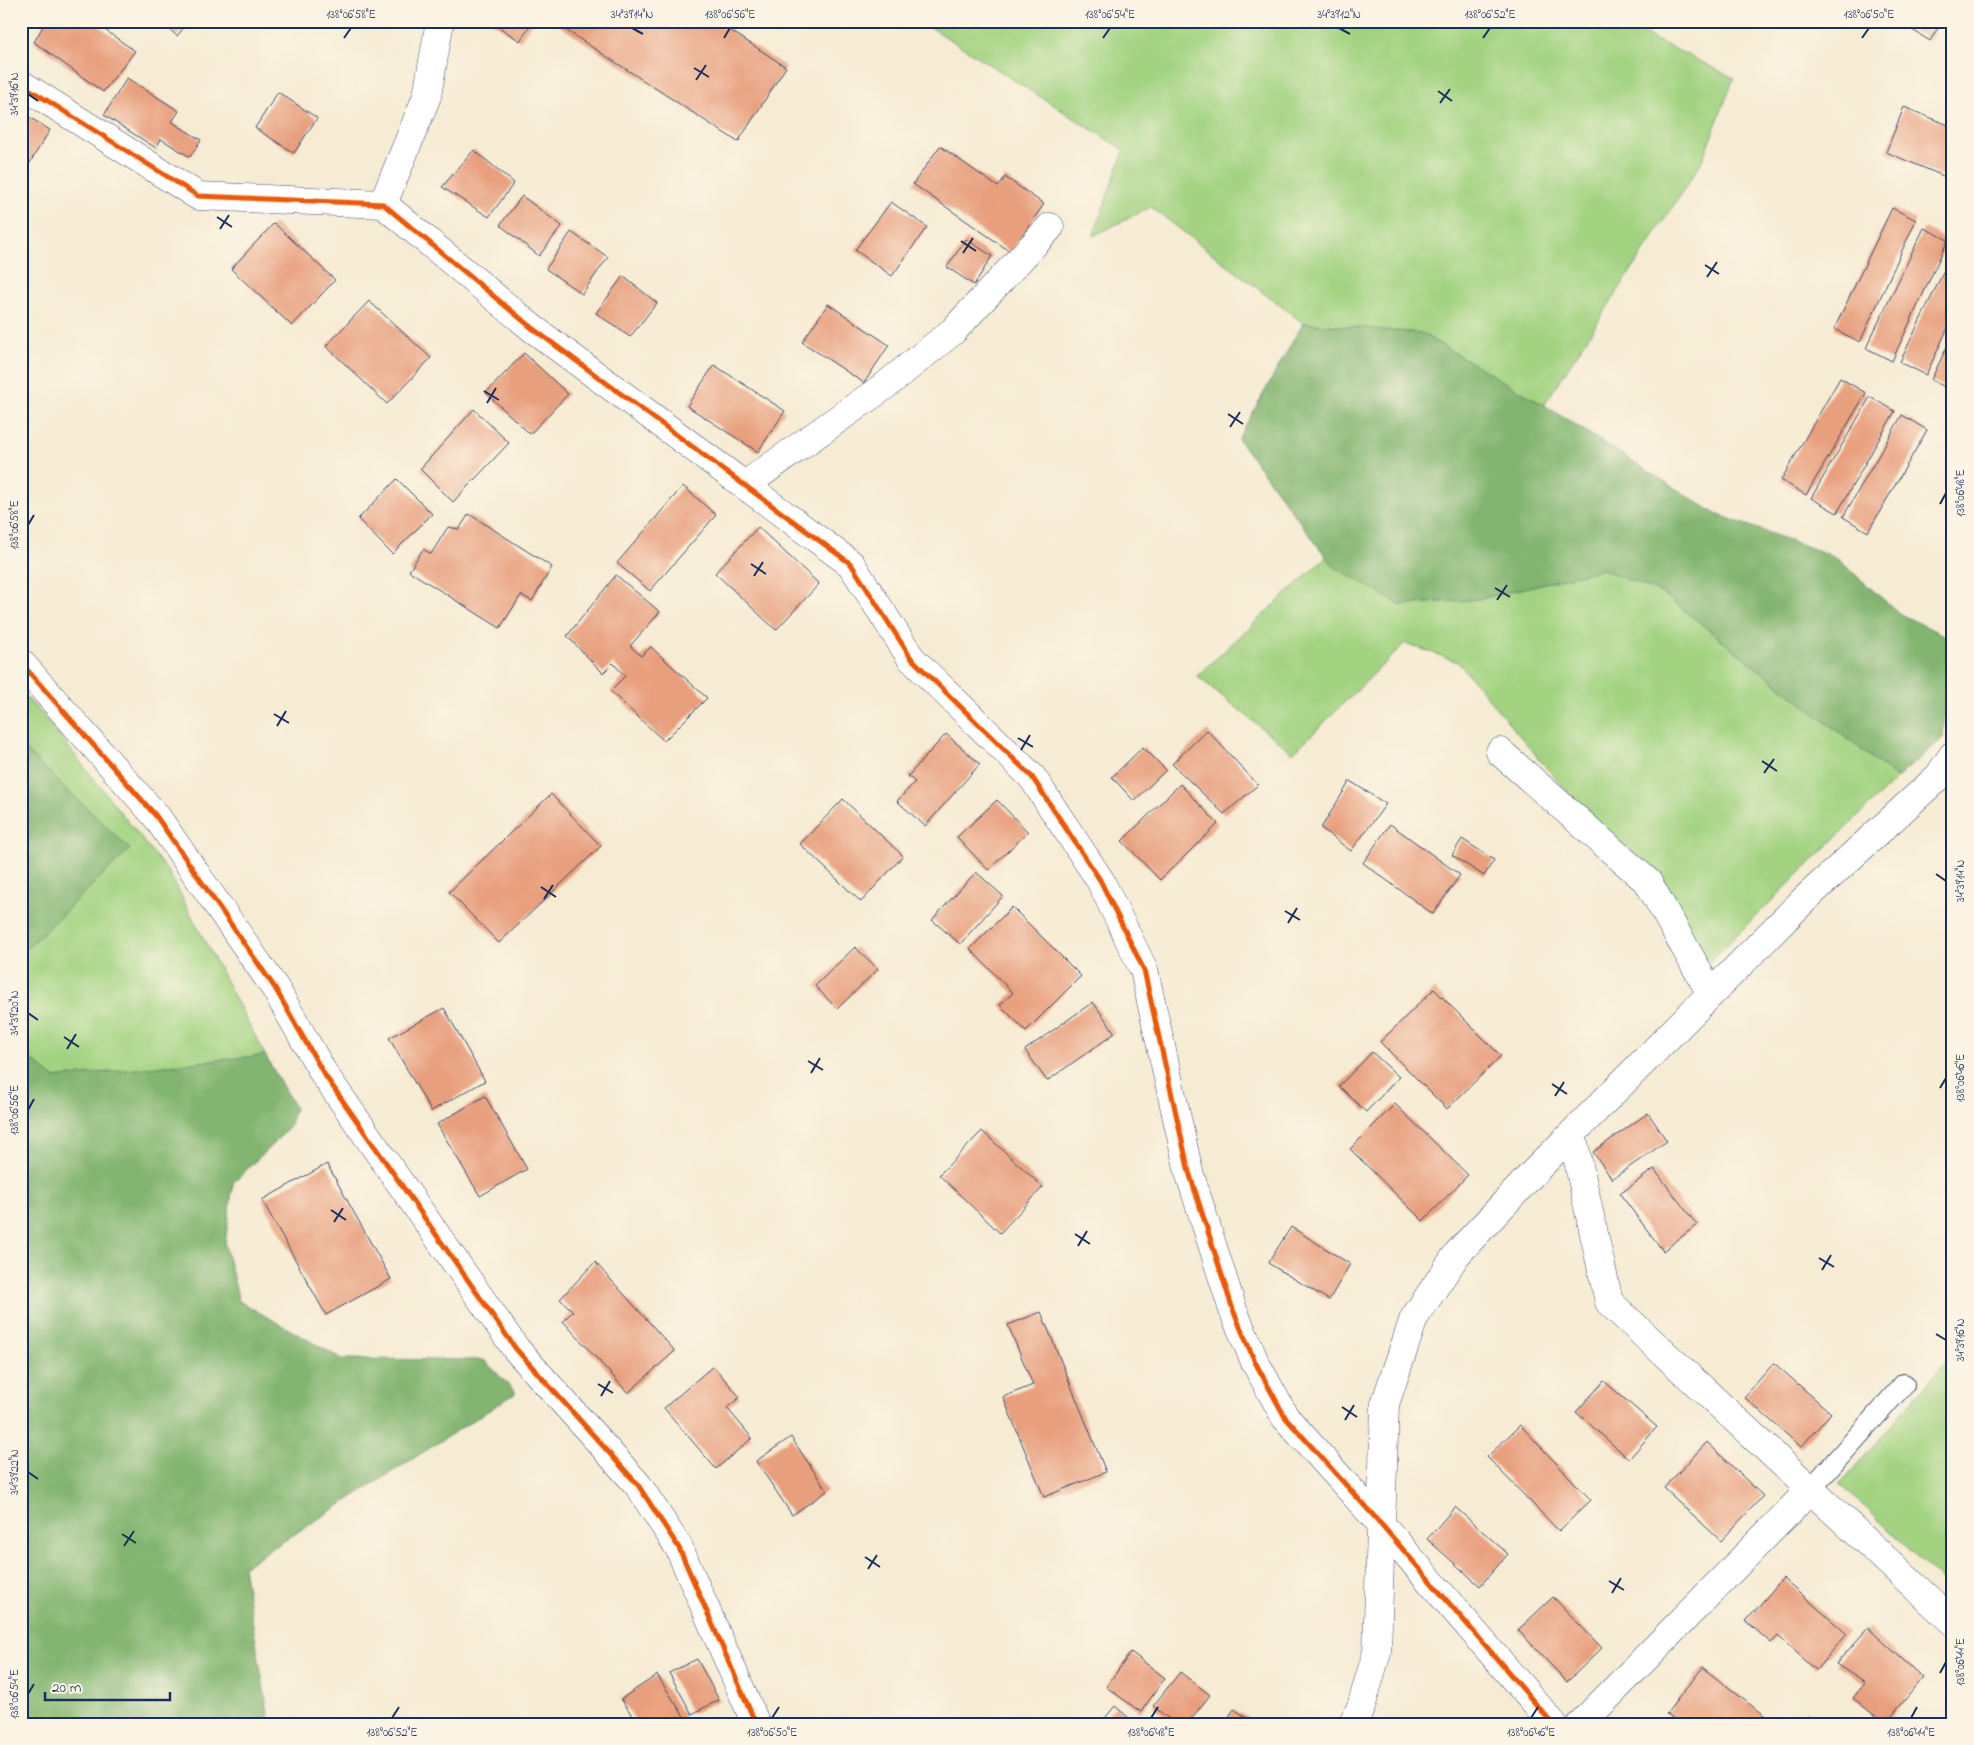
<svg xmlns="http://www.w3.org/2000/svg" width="1974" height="1745" viewBox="0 0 1974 1745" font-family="'Indie Flower',sans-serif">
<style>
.green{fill:#a3d381;stroke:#5f8170}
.forest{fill:#82b56f;stroke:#4e7266}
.building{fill:#e89f7d}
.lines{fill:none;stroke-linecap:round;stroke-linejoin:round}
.service-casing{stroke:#3c4b70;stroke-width:22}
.minor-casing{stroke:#3c4b70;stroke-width:29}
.service{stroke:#fff;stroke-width:20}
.minor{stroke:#fff;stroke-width:28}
.cycleway-casing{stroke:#fcf5e5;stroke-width:8}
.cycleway{stroke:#e8590c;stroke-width:5}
.ticks{fill:none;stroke:#1b2f5e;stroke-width:2}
.neatline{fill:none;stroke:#1b2f5e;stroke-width:2}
.ticks-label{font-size:12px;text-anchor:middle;fill:#1b2f5e}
</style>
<rect width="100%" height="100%" fill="#fcf5e5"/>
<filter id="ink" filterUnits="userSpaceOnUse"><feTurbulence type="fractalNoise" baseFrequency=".02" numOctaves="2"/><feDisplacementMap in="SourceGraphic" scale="10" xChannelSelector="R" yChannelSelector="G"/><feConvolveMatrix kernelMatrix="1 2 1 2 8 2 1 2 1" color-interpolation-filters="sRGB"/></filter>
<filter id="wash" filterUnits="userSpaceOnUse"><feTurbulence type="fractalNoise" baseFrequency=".0096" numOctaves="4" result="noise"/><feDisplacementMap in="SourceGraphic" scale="20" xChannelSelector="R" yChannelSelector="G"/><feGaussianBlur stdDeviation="1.12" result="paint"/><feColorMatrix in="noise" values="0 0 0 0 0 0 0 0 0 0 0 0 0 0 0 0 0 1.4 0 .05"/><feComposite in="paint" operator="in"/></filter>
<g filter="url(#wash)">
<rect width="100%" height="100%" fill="#f6ebd3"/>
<path class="green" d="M921 21H1618L1734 78 1701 163 1544 405 1421 333 1303 323 1151 207 1093 236 1124 150Z
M1326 557 1400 605 1480 599 1602 569 1662 593 1897 778 1709 962 1458 662 1405 643 1293 753 1197 676Z
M21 692 42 714 169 873 265 1055 54 1078 21 1051V954L129 849 21 746Z
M1953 1354V1592L1840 1484Z"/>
<path class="forest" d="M1303 323 1421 333 1544 405 1716 514 1834 556 1900 614 1952 639 1943 738 1897 778 1662 593 1602 569 1480 599 1400 605 1333 566 1238 439Z
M21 746 130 849 21 954Z
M21 1051 54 1078 265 1055 295 1108 289 1128 233 1183 225 1245 239 1301 342 1359 484 1360 516 1393 243 1567 270 1724H21Z"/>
<g id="blocks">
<path class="building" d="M46 21H92L135 51 103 92 34 42Z
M160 21H189L177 36Z
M490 21H533L520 41Z
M552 21H716L786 67 738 142Z
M1898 21H1942L1930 41Z
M127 78 179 111 172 122 201 140 190 157 161 139 156 148 104 115Z
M278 92 317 118 294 153 255 128Z
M1904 107 1953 127V166L1948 178 1886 152Z
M21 112 50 130 26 169 21 166Z
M940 146 998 187 1005 177 1044 204 1011 252 913 184Z
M474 150 514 183 489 217 442 187Z
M522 196 562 226 539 256 500 225Z
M891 202 927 227 892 276 855 250Z
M1892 208 1916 220 1860 342 1834 329Z
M274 223 335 280 292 326 231 269Z
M1924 228 1948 240 1892 361 1866 348Z
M571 232 608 257 582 294 546 269Z
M966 239 992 256 974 285 947 267Z
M1953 252V317L1926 375 1900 362Z
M623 276 657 303 630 337 596 313Z
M369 301 431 358 387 404 326 346Z
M828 304 889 345 864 383 802 342Z
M1953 334V391L1931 380Z
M524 353 568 394 530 434 486 393Z
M714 365 785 411 758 452 687 406Z
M1840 378 1866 393 1806 495 1781 480Z
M1870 397 1895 411 1837 513 1811 498Z
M474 409 509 443 453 502 420 469Z
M1902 415 1927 430 1868 532 1843 517Z
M397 479 432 514 392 554 358 519Z
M683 486 716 515 650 591 617 563Z
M469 514 552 567 532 601 521 595 500 628 409 571 423 549 431 554 448 527 459 529Z
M758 527 819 584 776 630 715 573Z
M616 575 660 612 630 646 641 656 651 647 707 698 664 741 610 691 625 676 613 663 603 673 567 636Z
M1207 730 1258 785 1224 814 1172 764Z
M946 734 980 764 925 826 897 801 915 782 908 776Z
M1143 747 1166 770 1134 801 1112 777Z
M1350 781 1386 804 1351 851 1321 828Z
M1180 784 1218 824 1160 880 1122 841Z
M551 794 601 846 499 943 449 892Z
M843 799 903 856 861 902 800 844Z
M997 800 1028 832 988 870 957 837Z
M1390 824 1460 875 1433 914 1363 863Z
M1462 839 1494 860 1484 876 1452 855Z
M976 872 1003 896 960 944 932 920Z
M1012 907 1081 976 1026 1031 1000 1005 1013 993 970 949Z
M855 947 878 969 837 1009 815 986Z
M1434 989 1501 1056 1447 1109 1380 1042Z
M1093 1002 1115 1033 1047 1081 1025 1050Z
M444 1008 485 1081 431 1111 389 1038Z
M1372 1052 1399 1077 1366 1112 1339 1086Z
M485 1096 527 1169 480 1196 437 1124Z
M1395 1104 1468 1175 1423 1221 1350 1149Z
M1648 1113 1667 1141 1612 1179 1593 1152Z
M982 1131 1043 1187 1000 1233 939 1175Z
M327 1164 391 1279 326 1315 262 1200Z
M1654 1169 1697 1225 1663 1251 1620 1194Z
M1291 1227 1350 1264 1329 1300 1268 1263Z
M595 1262 675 1351 628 1393 563 1321 573 1311 560 1299Z
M1041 1312 1106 1472 1044 1497 1003 1397 1033 1385 1008 1325Z
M1774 1363 1831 1413 1801 1447 1744 1397Z
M713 1366 740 1397 727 1408 752 1438 716 1469 664 1408Z
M1604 1381 1657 1427 1629 1459 1576 1412Z
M1520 1425 1591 1500 1559 1531 1487 1457Z
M791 1437 827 1491 792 1515 756 1461Z
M1707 1442 1763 1496 1721 1541 1664 1488Z
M1455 1507 1508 1554 1480 1586 1427 1539Z
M1783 1578 1847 1634 1816 1670 1778 1636 1771 1643 1746 1621Z
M1553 1597 1602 1648 1567 1682 1518 1630Z
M1868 1628 1923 1678 1885 1724 1853 1698 1865 1683 1836 1664Z
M1131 1652 1165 1678 1141 1712 1106 1687Z
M697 1659 719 1700 692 1714 669 1673Z
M1703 1667 1767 1718 1762 1724H1679L1666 1714Z
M1180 1672 1210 1695 1187 1724H1175L1153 1706Z
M657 1675 685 1718 676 1724H638L621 1699Z
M1115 1706 1136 1724H1100Z
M1234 1709 1256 1724H1224Z
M1808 1716 1817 1723 1820 1718 1827 1724H1802Z"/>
</g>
</g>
<g filter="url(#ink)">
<use href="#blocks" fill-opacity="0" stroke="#3c4b70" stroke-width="1"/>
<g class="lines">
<defs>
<path id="service" d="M1810 1490 1904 1384"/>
<path id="minor" d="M21 84 198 196 383 204 532 328 851 564 911 658 1032 777 1100 880 1144 970 1189 1172 1233 1310 1255 1362 1285 1417 1381 1524 1553 1724
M383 204 427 96 440 21
M745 485 886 385 953 331 1050 227
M21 663 156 816 275 988 324 1074 516 1349 638 1485 679 1548 756 1724
M1500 752 1648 882 1711 994
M1572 1134 1609 1302 1953 1622
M1352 1724 1361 1707 1377 1652 1385 1404 1414 1318 1457 1254 1533 1173 1805 899 1938 777 1953 755
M1581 1724 1810 1490"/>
</defs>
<use href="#service" class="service-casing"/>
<use href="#minor" class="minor-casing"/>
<use href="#service" class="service"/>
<use href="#minor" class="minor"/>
<defs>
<path id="cycleway" d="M21 84 198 196 383 204 532 328 851 564 911 658 1032 777 1100 880 1144 970 1189 1172 1233 1310 1255 1362 1285 1417 1381 1524 1553 1724
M21 663 156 816 275 988 324 1074 516 1349 638 1485 679 1548 756 1724"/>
</defs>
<use href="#cycleway" class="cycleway-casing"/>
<use href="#cycleway" class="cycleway"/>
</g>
</g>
<path class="ticks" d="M632 28 643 34M1339 28 1350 34M344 38 351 28M724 38 730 28M1103 38 1110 28M1483 38 1490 28M1862 38 1869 28M694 68 709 77M696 80 706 65M1438 91 1452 101M28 94 38 101M1440 103 1450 89M217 217 232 227M220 229 229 215M961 241 976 251M963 253 973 238M1705 265 1719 274M1707 277 1717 262M484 391 499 400M487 403 496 388M1228 414 1243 424M1230 427 1240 412M1940 504 1946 493M28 525 34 515M751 564 766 574M754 576 763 562M1495 588 1510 597M1497 600 1507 585M274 714 289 723M277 726 286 711M1018 738 1033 747M1021 750 1030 735M1762 761 1777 771M1764 773 1774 759M1936 874 1946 881M541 887 556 897M544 899 553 885M1285 911 1300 920M1288 923 1297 908M28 1013 38 1020M64 1037 79 1047M67 1049 76 1034M808 1061 823 1070M811 1073 820 1058M1552 1084 1567 1094M1940 1088 1946 1078M1555 1096 1564 1082M28 1110 34 1099M331 1210 346 1220M334 1222 343 1208M1075 1234 1090 1244M1078 1246 1087 1231M1819 1258 1834 1267M1822 1270 1831 1255M1936 1334 1946 1340M598 1384 613 1393M601 1396 610 1381M1342 1407 1357 1417M1345 1420 1354 1405M28 1472 38 1479M122 1534 136 1543M124 1546 134 1531M865 1557 880 1567M868 1569 877 1555M1609 1581 1624 1590M1612 1593 1621 1578M1940 1673 1946 1662M28 1694 34 1684M392 1718 399 1707M772 1718 779 1707M1151 1718 1158 1707M1531 1718 1538 1707M1911 1718 1917 1707"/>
<rect width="1974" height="1745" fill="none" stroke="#fcf5e5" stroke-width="55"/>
<path d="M45 1692v8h125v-8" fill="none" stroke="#1b2f5e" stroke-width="2.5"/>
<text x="52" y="1692" font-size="15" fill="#1b2f5e" stroke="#fcf5e5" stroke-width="4" paint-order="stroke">20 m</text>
<rect x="28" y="28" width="1918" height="1690" class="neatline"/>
<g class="ticks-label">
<text x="351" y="18">138°06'58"E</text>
<text x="632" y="18">34°39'14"N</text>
<text x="730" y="18">138°06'56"E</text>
<text x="1110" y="18">138°06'54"E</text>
<text x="1339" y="18">34°39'12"N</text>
<text x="1490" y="18">138°06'52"E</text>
<text x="1869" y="18">138°06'50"E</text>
<text transform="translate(14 94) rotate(-90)" y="4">34°39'16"N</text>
<text transform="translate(1960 493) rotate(-90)" y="4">138°06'48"E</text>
<text transform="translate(14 525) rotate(-90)" y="4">138°06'58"E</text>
<text transform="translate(1960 881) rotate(-90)" y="4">34°39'14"N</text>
<text transform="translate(14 1013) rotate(-90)" y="4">34°39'20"N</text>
<text transform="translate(1960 1078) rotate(-90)" y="4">138°06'46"E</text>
<text transform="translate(14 1110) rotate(-90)" y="4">138°06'56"E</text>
<text transform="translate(1960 1340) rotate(-90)" y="4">34°39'16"N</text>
<text transform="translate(14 1472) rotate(-90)" y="4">34°39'22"N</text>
<text transform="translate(1960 1662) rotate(-90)" y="4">138°06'44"E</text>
<text transform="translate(14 1694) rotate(-90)" y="4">138°06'54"E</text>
<text x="392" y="1736">138°06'52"E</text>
<text x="772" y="1736">138°06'50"E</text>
<text x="1151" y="1736">138°06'48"E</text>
<text x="1531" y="1736">138°06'46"E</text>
<text x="1911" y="1736">138°06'44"E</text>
</g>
</svg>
